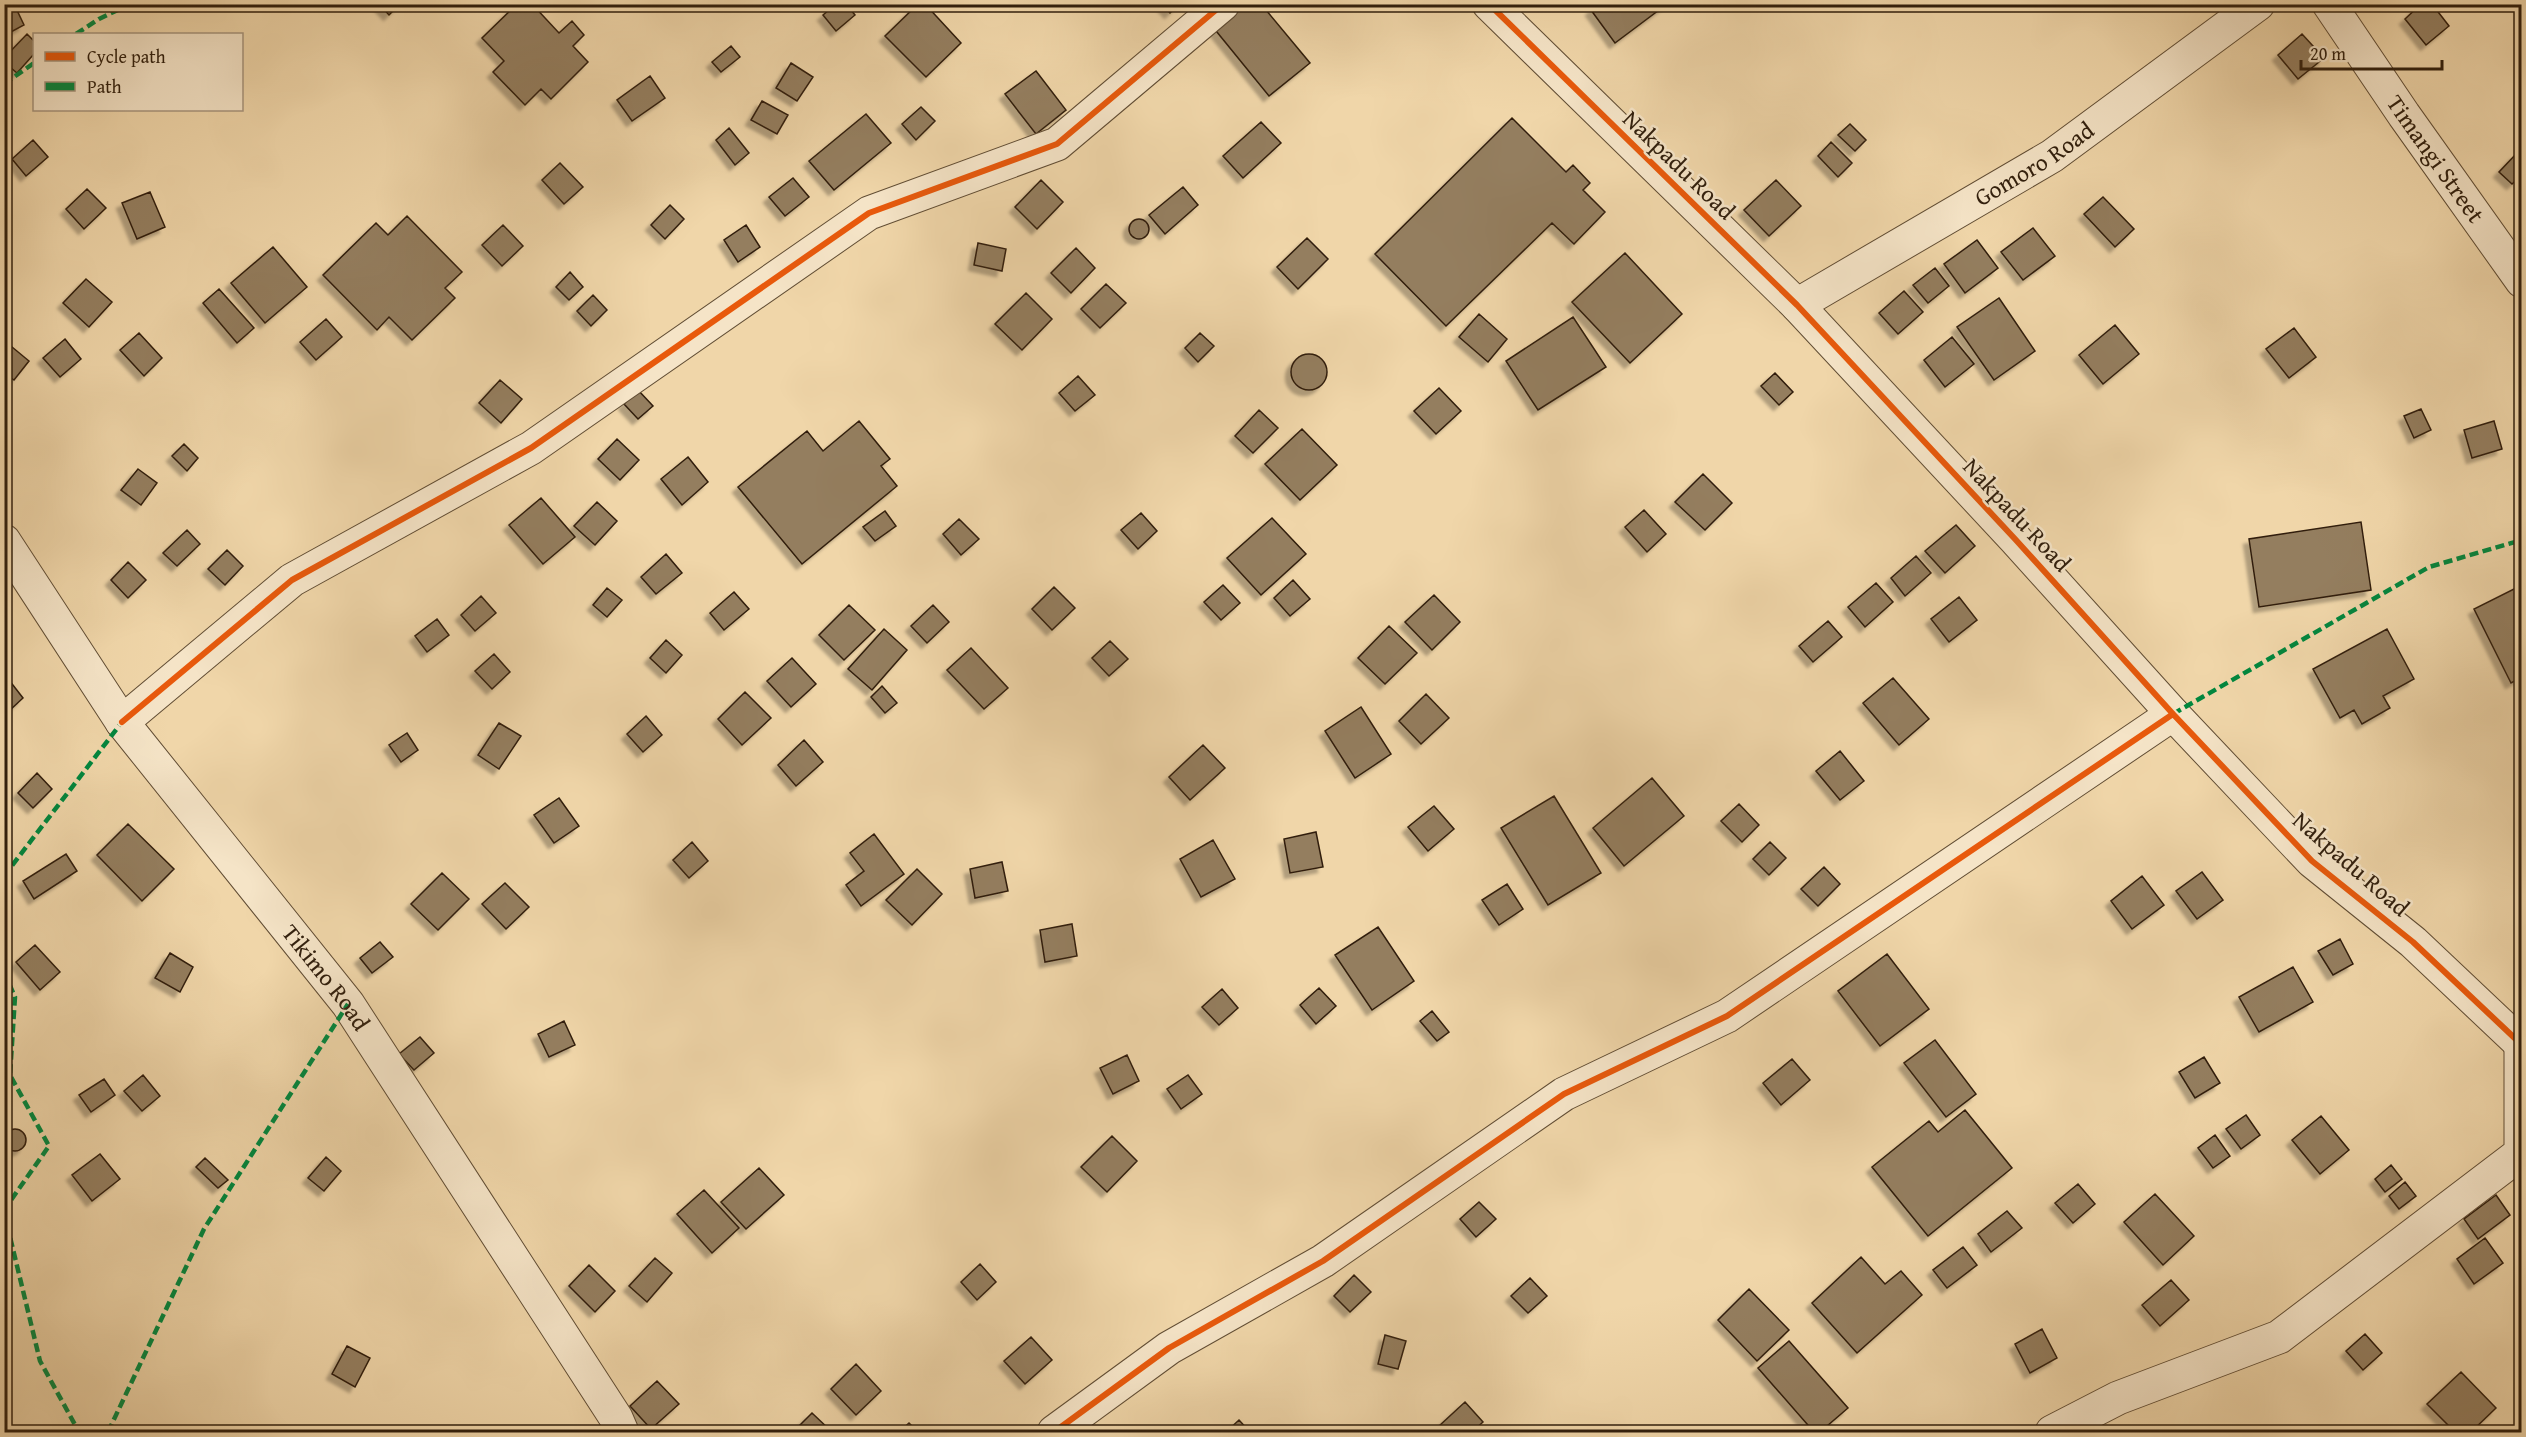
<svg xmlns="http://www.w3.org/2000/svg" width="2526" height="1437" viewBox="0 0 2526 1437" font-family="'Gentium Book Plus',serif">
<style>
.building{fill:#947e5e;stroke:#311f0d;stroke-width:1.5;filter:url(#shadow)}
.lines{fill:none;stroke-linecap:round;stroke-linejoin:round}
.minor-casing{stroke:#614d34;stroke-width:35}
.tertiary-casing{stroke:#614d34;stroke-width:35}
.minor{stroke:#f5e4c7;stroke-width:33}
.tertiary{stroke:#f5e4c7;stroke-width:33}
.quiet{stroke:#00873e;stroke-width:4.5;stroke-dasharray:9 4.5;stroke-linecap:butt}
.cycleway-casing{stroke:#f5e4c7;stroke-width:10}
.cycleway{stroke:#e8590c;stroke-width:6}
.labels{text-anchor:middle;stroke-width:5;stroke-linejoin:round;paint-order:stroke}
.street-label{font-size:24px;fill:#311f0d;stroke:#f5e4c7}
</style>
<defs>
<filter id="shadow"><feDropShadow dx="-5.5" dy="5.5" stdDeviation="1.5" flood-color="#0004"/></filter>
</defs>
<rect width="100%" height="100%" fill="#f0d6a9"/>
<filter id="stains"><feTurbulence type="fractalNoise" baseFrequency=".00333" numOctaves="4"/><feColorMatrix values="0 0 0 0 .2 0 0 0 0 .09 0 0 0 0 .02 0 0 0 .5 -.17"/></filter>
<radialGradient id="worn" r=".72"><stop offset=".6" stop-color="#630" stop-opacity="0"/><stop offset="1" stop-color="#630" stop-opacity=".3"/></radialGradient>
<path class="building" d="M11 4H14L24 25 9 33 4 24V8Z
M379 4H400L389 15Z
M517 4H532L559 33 572 21 584 35 573 46 588 62 551 99 541 89 525 105 493 72 504 61 482 38Z
M836 4H846L855 15 836 31 823 15Z
M918 4H925L961 43 926 77 885 36Z
M1162 4H1179L1170 13Z
M1228 4H1261L1310 63 1269 96 1208 21Z
M1598 4H1667L1615 43 1591 10Z
M2421 4H2432L2449 26 2426 45 2405 19Z
M27 34 34 41V54L17 73 4 62V58Z
M2302 34 2324 58 2298 79 2278 55Z
M731 46 740 57 721 72 712 62Z
M791 63 813 77 797 101 776 88Z
M1036 71 1066 110 1036 134 1005 94Z
M650 76 665 98 632 121 617 100Z
M762 101 788 115 777 134 751 120Z
M921 107 935 121 916 140 902 124Z
M866 114 891 143 834 190 809 161Z
M1512 118 1566 172 1573 165 1590 183 1583 190 1605 212 1574 244 1552 223 1446 326 1375 254Z
M1261 122 1281 143 1243 178 1223 156Z
M1850 124 1866 140 1855 151 1838 135Z
M729 128 749 153 735 165 716 140Z
M33 140 48 157 26 176 12 159Z
M1831 142 1852 163 1838 177 1818 156Z
M2516 154 2522 159V175L2512 184 2499 172Z
M560 163 583 187 564 204 542 180Z
M793 178 809 197 785 216 769 197Z
M1041 180 1063 202 1037 229 1015 207Z
M1776 180 1801 206 1769 236 1744 210Z
M1183 187 1198 205 1165 234 1149 215Z
M87 189 106 208 84 229 66 209Z
M150 192 165 227 137 239 122 203Z
M2103 197 2134 229 2115 247 2084 214Z
M670 205 684 219 665 239 651 225Z
M407 216 462 272 445 288 455 298 412 340 389 317 377 330 323 275 376 223 388 235Z
M1129 229a10 10 0 1 1 20 0a10 10 0 1 1-20 0Z
M503 225 523 246 502 266 482 245Z
M746 225 760 247 738 262 724 240Z
M2033 228 2055 256 2023 280 2001 252Z
M1307 238 1328 259 1298 289 1277 267Z
M1977 240 1998 268 1965 293 1944 264Z
M978 243 1006 249 1002 271 974 265Z
M273 247 307 287 265 323 231 283Z
M1076 248 1095 268 1071 293 1051 273Z
M1625 253 1682 314 1630 363 1572 302Z
M1935 268 1949 286 1928 303 1913 285Z
M570 272 583 287 569 300 556 287Z
M86 279 112 302 89 327 63 303Z
M1106 284 1126 303 1100 328 1081 309Z
M219 289 254 328 237 343 203 303Z
M1904 291 1923 312 1898 334 1879 313Z
M1026 293 1052 319 1022 350 995 324Z
M593 295 607 310 591 326 577 311Z
M1999 298 2035 351 1994 380 1957 327Z
M1479 314 1507 339 1488 362 1459 337Z
M1573 317 1606 367 1538 410 1506 361Z
M326 319 342 337 316 360 300 342Z
M2115 325 2139 354 2103 384 2079 355Z
M2294 328 2316 357 2289 378 2266 349Z
M139 333 162 358 144 376 120 350Z
M1200 333 1214 346 1198 362 1185 348Z
M1952 337 1974 364 1945 387 1924 360Z
M65 339 81 359 60 377 43 358Z
M6 342 29 361 14 380 4 373Z
M1291 372a18 18 0 1 1 36 0a18 18 0 1 1-36 0Z
M1775 373 1793 392 1779 405 1761 386Z
M1078 376 1095 395 1075 411 1059 393Z
M500 380 522 399 501 423 479 403Z
M1439 388 1461 411 1436 434 1414 411Z
M638 390 653 406 638 419 624 404Z
M2421 409 2431 430 2414 438 2404 416Z
M1259 410 1278 428 1253 453 1235 436Z
M859 421 890 459 881 466 897 486 802 564 738 487 807 431 823 451Z
M2494 421 2502 449 2472 458 2464 430Z
M1302 429 1337 465 1300 500 1265 464Z
M617 439 639 460 620 480 598 459Z
M184 444 198 458 187 471 172 456Z
M688 457 708 482 682 505 661 479Z
M138 469 157 483 141 505 121 490Z
M1703 474 1732 503 1705 530 1675 502Z
M541 498 575 537 543 564 509 525Z
M597 502 617 521 595 545 574 526Z
M1644 510 1666 534 1647 552 1625 527Z
M885 511 896 526 875 541 863 527Z
M1141 513 1157 531 1138 549 1121 530Z
M1272 518 1306 554 1261 595 1227 558Z
M959 519 979 539 961 555 943 534Z
M2361 522 2371 590 2259 607 2249 539Z
M1956 525 1975 546 1945 573 1925 551Z
M187 530 200 544 177 566 163 553Z
M227 550 243 566 225 585 208 569Z
M666 554 682 573 656 594 641 577Z
M1916 556 1931 573 1905 596 1891 578Z
M128 562 146 580 128 598 111 580Z
M1293 580 1310 599 1290 616 1274 598Z
M1876 583 1893 602 1865 627 1848 607Z
M1223 585 1240 603 1221 620 1204 602Z
M2522 585V677L2511 683 2474 609Z
M1054 587 1075 608 1052 630 1032 609Z
M607 588 622 600 607 617 593 605Z
M734 592 749 609 724 630 710 613Z
M1434 595 1460 622 1432 650 1405 622Z
M481 596 496 613 475 631 461 615Z
M1959 597 1977 620 1949 642 1931 619Z
M849 605 875 630 844 660 819 635Z
M933 605 949 622 927 643 911 626Z
M437 619 449 635 427 652 415 636Z
M1828 621 1842 637 1813 662 1799 646Z
M1389 626 1417 653 1385 684 1358 658Z
M884 629 907 650 872 690 848 669Z
M2387 629 2414 679 2383 696 2390 708 2362 724 2354 710 2340 718 2313 669Z
M666 640 682 655 666 673 650 658Z
M1110 641 1128 659 1109 676 1092 658Z
M971 648 1008 688 984 709 947 670Z
M494 654 510 672 492 689 475 671Z
M792 658 816 684 791 707 767 681Z
M1893 678 1929 719 1899 745 1863 703Z
M9 680 23 698 9 711 4 706V683Z
M882 686 897 703 885 713 871 697Z
M745 692 771 718 742 745 718 719Z
M1426 694 1449 718 1421 744 1399 721Z
M1361 707 1391 754 1355 778 1325 731Z
M646 716 662 735 643 752 627 734Z
M499 723 521 736 499 769 478 755Z
M407 733 418 750 401 762 389 745Z
M804 740 823 762 796 786 778 765Z
M1203 745 1225 768 1190 800 1169 777Z
M1840 751 1864 781 1840 800 1816 771Z
M37 773 52 789 33 808 18 793Z
M1652 778 1684 816 1624 866 1593 828Z
M1554 796 1601 873 1548 905 1501 828Z
M559 798 579 826 554 843 534 815Z
M1739 804 1759 825 1742 842 1721 821Z
M1434 806 1454 829 1428 851 1408 827Z
M128 824 174 869 142 901 97 855Z
M1316 832 1323 867 1290 873 1284 839Z
M874 834 904 874 861 906 846 885 864 871 850 853Z
M1213 840 1235 879 1201 897 1180 859Z
M692 842 708 861 689 878 673 860Z
M1770 842 1786 858 1769 875 1753 859Z
M66 854 77 871 34 899 23 881Z
M1002 862 1008 891 975 898 970 869Z
M1824 867 1840 884 1818 906 1801 889Z
M917 869 942 894 912 925 886 900Z
M2202 872 2223 900 2197 919 2176 891Z
M442 873 469 899 438 930 411 904Z
M2142 876 2164 905 2132 929 2111 901Z
M505 883 529 907 506 929 482 904Z
M1507 884 1523 909 1499 925 1482 900Z
M1072 924 1077 956 1045 962 1040 930Z
M1378 927 1414 981 1372 1010 1335 955Z
M2340 939 2353 964 2333 975 2318 951Z
M380 942 393 957 372 973 360 958Z
M35 945 60 972 40 990 16 962Z
M170 953 193 967 180 992 155 978Z
M1887 954 1929 1009 1880 1046 1838 991Z
M2293 967 2313 1002 2259 1032 2239 997Z
M1319 988 1336 1006 1316 1024 1300 1005Z
M1222 989 1238 1008 1219 1025 1202 1007Z
M1432 1011 1449 1032 1437 1041 1420 1021Z
M564 1021 575 1045 549 1057 538 1034Z
M420 1037 434 1053 414 1070 399 1054Z
M1935 1040 1976 1094 1946 1117 1904 1063Z
M1127 1055 1139 1081 1113 1094 1100 1068Z
M2204 1057 2220 1083 2195 1098 2179 1072Z
M1792 1059 1810 1080 1781 1105 1763 1083Z
M143 1075 160 1096 142 1111 124 1091Z
M1188 1075 1202 1094 1181 1109 1167 1089Z
M104 1079 115 1095 91 1112 79 1095Z
M1965 1110 2012 1168 1928 1236 1872 1167 1929 1121 1938 1132Z
M2246 1115 2260 1135 2241 1149 2226 1129Z
M2321 1116 2349 1150 2320 1174 2292 1140Z
M4 1140a11 11 0 1 1 22 0a11 11 0 1 1-22 0Z
M2215 1135 2230 1156 2213 1168 2198 1148Z
M1112 1136 1137 1161 1107 1192 1081 1167Z
M100 1154 120 1179 92 1201 72 1175Z
M326 1157 341 1171 324 1191 308 1178Z
M205 1158 228 1180 218 1188 196 1167Z
M2391 1165 2402 1179 2385 1192 2375 1179Z
M759 1168 784 1195 746 1229 721 1202Z
M2405 1182 2416 1196 2399 1209 2389 1196Z
M2078 1184 2095 1204 2073 1223 2055 1203Z
M704 1190 739 1228 712 1253 677 1214Z
M2155 1194 2194 1236 2163 1265 2124 1222Z
M2496 1195 2510 1215 2478 1239 2464 1219Z
M1479 1202 1496 1219 1476 1237 1460 1219Z
M2007 1211 2022 1228 1991 1252 1978 1234Z
M2485 1238 2503 1263 2474 1284 2457 1259Z
M1963 1247 1977 1265 1947 1288 1933 1270Z
M1861 1257 1885 1284 1901 1271 1922 1295 1857 1353 1812 1303Z
M655 1258 672 1273 647 1302 629 1286Z
M980 1264 996 1282 977 1300 961 1282Z
M589 1265 615 1291 595 1312 569 1286Z
M1354 1275 1371 1292 1350 1312 1334 1296Z
M1530 1278 1547 1296 1528 1313 1511 1296Z
M2171 1280 2189 1300 2160 1326 2142 1305Z
M1749 1289 1789 1330 1757 1361 1718 1320Z
M2042 1329 2057 1358 2030 1373 2015 1344Z
M2365 1334 2382 1353 2363 1370 2346 1351Z
M1385 1335 1406 1341 1398 1369 1378 1364Z
M1031 1337 1052 1360 1025 1384 1004 1361Z
M1789 1341 1848 1408 1820 1432H1814L1758 1368Z
M347 1346 370 1358 355 1387 332 1374Z
M856 1364 881 1391 856 1415 831 1389Z
M2461 1372 2496 1408 2471 1432H2455L2427 1404Z
M657 1381 679 1404 651 1429 630 1406Z
M1465 1402 1483 1422 1472 1432H1444L1439 1426Z
M812 1413 832 1432H793Z
M1239 1420 1250 1432H1226Z
M909 1423 918 1432H899Z"/>
<g class="lines">
<defs>
<g id="minor">
<path id="s1" d="M2329 4 2404 115 2522 281"/>
<path id="s2" d="M1797 305 2052 156 2258 4"/>
<path id="s3" d="M4 541 122 722 348 1004 616 1418 622 1432"/>
<path d="M122 722 292 580 531 448 869 213 1057 144 1223 4"/>
<path d="M1054 1432 1169 1348 1323 1261 1564 1094 1727 1016 2173 714"/>
<path d="M2052 1432 2118 1398 2279 1337 2521 1153V1045"/>
</g>
<path id="tertiary" d="M1489 4 1797 305 2015 539 2173 714 2312 861 2413 942 2522 1045"/>
</defs>
<use href="#minor" class="minor-casing"/>
<use href="#tertiary" class="tertiary-casing"/>
<use href="#minor" class="minor"/>
<use href="#tertiary" class="tertiary"/>
<path class="quiet" d="M76 34 99 19 130 4
M4 84 34 63
M2173 714 2429 567 2522 540
M4 876 122 722
M4 972 15 997 10 1075 49 1146 4 1210
M4 1212 40 1361 79 1432
M108 1432 204 1229 348 1004"/>
<defs>
<path id="cycleway" d="M1489 4 1797 305 2015 539 2173 714 2312 861 2413 942 2522 1045
M122 722 292 580 531 448 869 213 1057 144 1223 4
M1054 1432 1169 1348 1323 1261 1564 1094 1727 1016 2173 714"/>
</defs>
<use href="#cycleway" class="cycleway-casing"/>
<use href="#cycleway" class="cycleway"/>
</g>
<g class="labels">
<g class="street-label">
<text dy="8" stroke="none"><textPath href="#s1" startOffset="188">Timangi Street</textPath></text>
<text dy="8" stroke="none"><textPath href="#s2" startOffset="276">Gomoro Road</textPath></text>
<text transform="translate(1679 165) rotate(44)" y="8">Nakpadu Road</text>
<text transform="translate(2017 515) rotate(47)" y="8">Nakpadu Road</text>
<text transform="translate(2351 864) rotate(41)" y="8">Nakpadu Road</text>
<text dy="8" stroke="none"><textPath href="#s3" startOffset="543">Tikimo Road</textPath></text>
</g>
</g>
<rect width="2526" height="1437" fill="none" stroke="#f0d6a9" stroke-width="24"/>
<rect x="6" y="6" width="2514" height="1425" fill="none" stroke="#311f0d" stroke-width="3"/>
<rect x="12" y="12" width="2502" height="1413" fill="none" stroke="#311f0d" stroke-width="1.5"/>
<rect x="33" y="33" width="210" height="78" fill="#f5e4c7" stroke="#a7957d" stroke-width="1.5"/>
<rect x="45" y="52" width="30" height="9" fill="#e8590c" stroke="#a7957d" stroke-width="1.5"/>
<text x="87" y="63" font-size="18" fill="#311f0d">Cycle path</text>
<rect x="45" y="82" width="30" height="9" fill="#00873e" stroke="#a7957d" stroke-width="1.5"/>
<text x="87" y="93" font-size="18" fill="#311f0d">Path</text>
<path d="M2301 60v9h141v-9" fill="none" stroke="#311f0d" stroke-width="3"/>
<text x="2310" y="60" font-size="18" fill="#311f0d" stroke="#f5e4c7" stroke-width="4.5" paint-order="stroke">20 m</text>
<rect width="100%" height="100%" filter="url(#stains)"/>
<rect width="100%" height="100%" fill="url(#worn)"/>
</svg>
